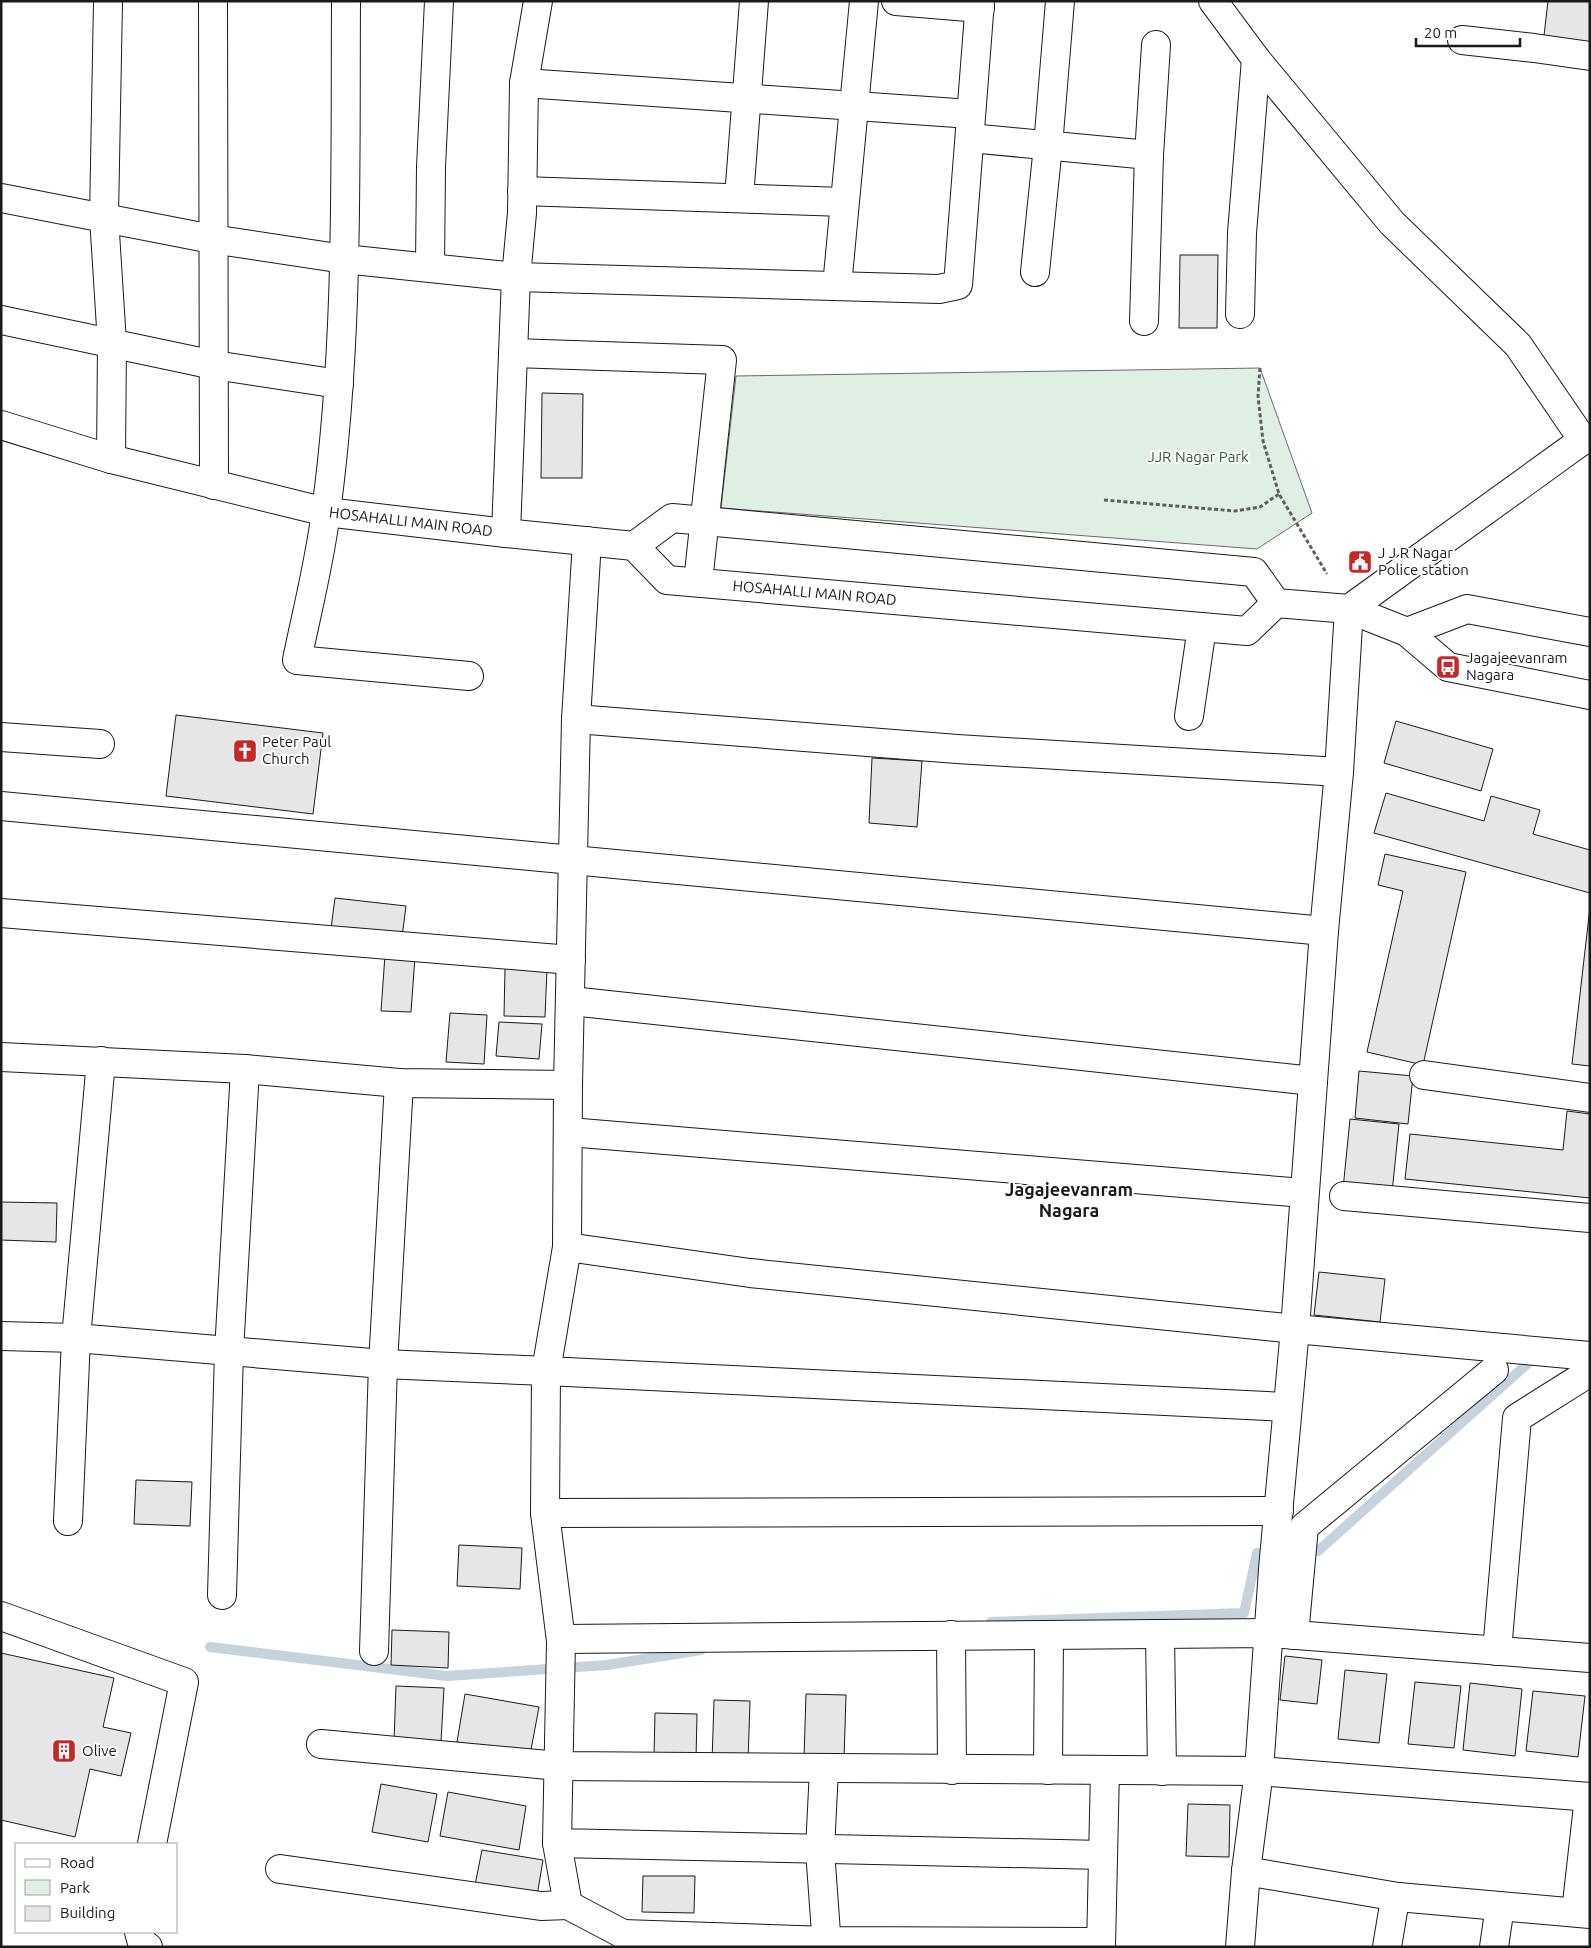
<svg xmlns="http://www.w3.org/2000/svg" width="1591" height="1948" viewBox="0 0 1591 1948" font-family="Ubuntu,sans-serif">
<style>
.green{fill:#e0efe3;stroke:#6a6a6a}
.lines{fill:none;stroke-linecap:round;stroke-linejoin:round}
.stream{stroke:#c6d2dc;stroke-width:10}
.building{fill:#e6e6e6;stroke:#1a1a1a}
.minor-casing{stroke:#1a1a1a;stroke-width:30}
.path{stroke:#5f5f5f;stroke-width:3;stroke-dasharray:4 2.5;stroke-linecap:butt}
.minor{stroke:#fff;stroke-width:28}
.labels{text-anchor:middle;stroke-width:4;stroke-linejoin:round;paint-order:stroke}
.park-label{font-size:15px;fill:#2b5a34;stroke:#fff}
.street-label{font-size:15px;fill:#1a1a1a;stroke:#fff}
.poi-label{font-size:15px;fill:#1a1a1a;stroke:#fff;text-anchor:start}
.quarter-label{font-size:18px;font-weight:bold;fill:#1a1a1a;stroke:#fff}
</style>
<rect width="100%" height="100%" fill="#fff"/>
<path class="green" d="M1260 368 1312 513 1257 549 721 508 736 376Z"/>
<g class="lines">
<path class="stream" d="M1303 1552 1318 1551 1536 1356
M991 1622 1244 1613 1257 1553H1273
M210 1647 447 1676 607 1665 701 1650"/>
</g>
<path class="building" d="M1548 1H1590V49L1543 44Z
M1180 255H1218L1217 328H1179Z
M542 393 583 394 582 478H541Z
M176 715 323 733 313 814 166 796Z
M1396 721 1493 749 1481 791 1384 763Z
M872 758 922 761 917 827 869 823Z
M1386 793 1484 821 1491 796 1540 810 1533 834 1590 850V893L1374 833Z
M1385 854 1466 872 1423 1065 1367 1052 1403 891 1378 885Z
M335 898 406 906 401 945 330 936Z
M1590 907V1066L1572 1064Z
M385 955 415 957 411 1012 381 1011Z
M505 968 547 969 545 1017 504 1016Z
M450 1013 487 1015 484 1064 446 1062Z
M499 1022 542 1024 539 1059 496 1056Z
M1359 1071 1413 1076 1408 1124 1355 1118Z
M1567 1111 1590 1114V1198L1405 1179 1410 1134 1563 1150Z
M1350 1119 1399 1124 1392 1193 1343 1189Z
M1 1202 57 1203 56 1242 1 1240Z
M1319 1272 1385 1279 1380 1322 1314 1315Z
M136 1480 192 1482 190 1526 134 1524Z
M459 1545 522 1548 520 1589 457 1586Z
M392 1630 449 1632 448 1668 391 1665Z
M1 1653 114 1678 103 1727 131 1733 121 1776 90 1769 75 1837 1 1820Z
M1285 1656 1322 1660 1317 1704 1280 1700Z
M1345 1670 1387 1674 1379 1743 1338 1739Z
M1415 1682 1461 1686 1454 1748 1408 1744Z
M1470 1683 1522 1689 1515 1756 1463 1750Z
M396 1686 444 1688 441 1742 394 1741Z
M1533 1691 1585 1696 1578 1757 1526 1751Z
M465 1694 539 1707 530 1755 457 1742Z
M806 1694 846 1695 844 1759 804 1758Z
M714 1700 750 1701 748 1762H712Z
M655 1713 697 1714 696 1759 654 1757Z
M381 1784 437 1794 428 1842 372 1832Z
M448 1792 526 1806 519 1850 440 1836Z
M1188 1804 1230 1805 1229 1857 1186 1856Z
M482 1850 543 1860 537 1896 475 1885Z
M643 1876H695L694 1913 642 1912Z"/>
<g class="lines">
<defs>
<g id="minor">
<path d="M108 1 104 217 112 343 111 459"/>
<path d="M213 1 214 485"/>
<path d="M346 1C345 171 349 343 326 511 320 561 307 611 297 660L469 676"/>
<path d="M896 1 980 8"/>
<path d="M1213 1 1256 59 1392 223 1518 345 1583 440"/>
<path d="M1462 40 1534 48 1590 56"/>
<path d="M524 83 971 114"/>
<path d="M970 138 1149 155"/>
<path d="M522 191 844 202"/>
<path d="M1 198 212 239 344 259 516 277 939 289 958 285 980 1"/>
<path d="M739 198 754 1"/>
<path d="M430 267 431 167 439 1"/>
<path d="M1035 272 1048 146 1060 1"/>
<path d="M837 286 864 1"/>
<path d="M1240 314 1242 233 1256 59"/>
<path d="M1 320 214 365 339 384"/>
<path d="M1144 321 1149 155 1156 45"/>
<path d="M513 353 722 360 698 582"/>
<path id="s1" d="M1 425 111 459 326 512 506 533 634 546 667 580 1247 631 1276 603 1349 609 1407 632 1448 667 1590 695"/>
<path d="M506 533 516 277 522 213 524 83 538 1"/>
<path d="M587 541 576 719 568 1085 567 1247 546 1371 545 1513 561 1641 557 1843 1103 1855"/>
<path d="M634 546 672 518 705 521 1254 572 1276 603"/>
<path d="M1349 609 1583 440H1590"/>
<path d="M1407 632 1467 609 1590 632"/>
<path d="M1189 716 1202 627"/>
<path d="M576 719 957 749 1339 772"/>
<path d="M1 737 100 744"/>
<path d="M1 806 1324 931"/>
<path d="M1 913 571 960"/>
<path d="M571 1001 1313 1081"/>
<path d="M1 1057 245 1069 399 1083 568 1085"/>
<path d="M1424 1075 1590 1098"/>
<path d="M569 1132 1304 1193"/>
<path d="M1344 1196 1590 1218"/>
<path d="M567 1247 750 1273 1295 1329 1590 1356"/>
<path d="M1 1336 76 1338 383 1364 546 1371 1287 1407"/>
<path d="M545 1513 1279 1511"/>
<path d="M68 1521 76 1338 101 1061"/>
<path d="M222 1595 229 1352 245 1069"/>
<path d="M1 1616 184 1682 152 1844"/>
<path d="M1160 1634 1162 1771"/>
<path d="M951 1635 952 1770"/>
<path d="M1294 1635 1304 1527 1494 1370"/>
<path d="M561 1639 1269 1633 1590 1658"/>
<path d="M374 1651 383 1364 399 1083"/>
<path d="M1497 1651 1517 1418 1590 1372"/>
<path d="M321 1744 559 1766 1259 1771 1590 1797"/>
<path d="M824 1769 820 1850 827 1947"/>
<path d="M1048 1770 1049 1635"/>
<path d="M557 1843 568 1905 623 1934 637 1944"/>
<path d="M280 1869 541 1906 568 1905"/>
<path d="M1246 1871 1398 1897 1590 1914"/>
<path d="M1576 1912 1589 1797"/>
<path d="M139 1932 142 1943 148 1947"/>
<path d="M623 1934 826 1941 1101 1942"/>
<path d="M1101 1947 1105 1770"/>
<path d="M1240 1947 1246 1871 1259 1771 1273 1569 1295 1329 1324 931 1339 772 1349 609"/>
<path d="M1387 1947 1395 1899 1398 1897"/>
<path d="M1494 1947 1500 1906"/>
</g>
</defs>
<use href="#minor" class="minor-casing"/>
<path class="path" d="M1260 368 1258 396 1263 441 1279 494 1327 574
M1104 500 1235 511 1260 507 1279 494"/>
<use href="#minor" class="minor"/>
</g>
<defs>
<symbol id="civic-square" viewBox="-11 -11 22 22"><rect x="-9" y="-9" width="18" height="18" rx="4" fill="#c62828" stroke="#fff"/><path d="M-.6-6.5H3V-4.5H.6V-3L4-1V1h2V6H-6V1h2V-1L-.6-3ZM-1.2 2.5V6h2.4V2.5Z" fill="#fff"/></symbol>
<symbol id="bus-square" viewBox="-11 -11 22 22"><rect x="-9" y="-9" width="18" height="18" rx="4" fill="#c62828" stroke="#fff"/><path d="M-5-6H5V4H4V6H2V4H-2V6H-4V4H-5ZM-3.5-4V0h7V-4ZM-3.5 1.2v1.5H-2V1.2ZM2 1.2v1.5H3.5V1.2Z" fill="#fff"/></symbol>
<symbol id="church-square" viewBox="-11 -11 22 22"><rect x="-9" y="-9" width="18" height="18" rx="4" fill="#c62828" stroke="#fff"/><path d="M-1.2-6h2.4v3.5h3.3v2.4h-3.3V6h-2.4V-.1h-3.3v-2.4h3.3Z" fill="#fff"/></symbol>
<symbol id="building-square" viewBox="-11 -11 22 22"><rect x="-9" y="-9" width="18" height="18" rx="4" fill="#c62828" stroke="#fff"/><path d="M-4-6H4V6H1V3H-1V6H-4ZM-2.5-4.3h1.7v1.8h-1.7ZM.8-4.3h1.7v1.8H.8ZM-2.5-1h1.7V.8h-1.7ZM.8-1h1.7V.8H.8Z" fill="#fff"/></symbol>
</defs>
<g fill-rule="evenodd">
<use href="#civic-square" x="1346" y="548" width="28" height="28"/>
<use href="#bus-square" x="1434" y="653" width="28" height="28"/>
<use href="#church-square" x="231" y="737" width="28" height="28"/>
<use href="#building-square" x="50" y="1737" width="28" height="28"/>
</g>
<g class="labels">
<g class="park-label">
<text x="1198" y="462">JJR Nagar Park</text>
</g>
<g class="street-label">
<text dy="5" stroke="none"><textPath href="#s1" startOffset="422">HOSAHALLI MAIN ROAD</textPath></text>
<text dy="5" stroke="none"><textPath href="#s1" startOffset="842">HOSAHALLI MAIN ROAD</textPath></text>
</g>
<g class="poi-label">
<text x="1378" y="558">J J R Nagar<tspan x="1378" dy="17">Police station</tspan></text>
<text x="1466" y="663">Jagajeevanram<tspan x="1466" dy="17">Nagara</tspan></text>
<text x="262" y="747">Peter Paul<tspan x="262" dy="17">Church</tspan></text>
<text x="82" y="1756">Olive</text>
</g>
<g class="quarter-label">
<text x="1069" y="1196">Jagajeevanram<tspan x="1069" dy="21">Nagara</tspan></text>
</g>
</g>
<rect width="1591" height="1948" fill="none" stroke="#1a1a1a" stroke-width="5"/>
<rect x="15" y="1843" width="162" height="90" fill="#ffffff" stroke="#a3a3a3"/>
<rect x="25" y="1859" width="25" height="8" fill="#ffffff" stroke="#a3a3a3"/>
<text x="60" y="1868" font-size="15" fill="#1a1a1a">Road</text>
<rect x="25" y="1880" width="25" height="15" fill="#e0efe3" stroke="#a3a3a3"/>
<text x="60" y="1893" font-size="15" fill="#1a1a1a">Park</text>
<rect x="25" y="1906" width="25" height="15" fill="#e6e6e6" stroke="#a3a3a3"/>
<text x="60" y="1918" font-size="15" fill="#1a1a1a">Building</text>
<path d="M1416 38v8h104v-8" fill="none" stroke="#1a1a1a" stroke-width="2.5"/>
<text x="1424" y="38" font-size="15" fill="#1a1a1a" stroke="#ffffff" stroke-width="4" paint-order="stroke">20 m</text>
</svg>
